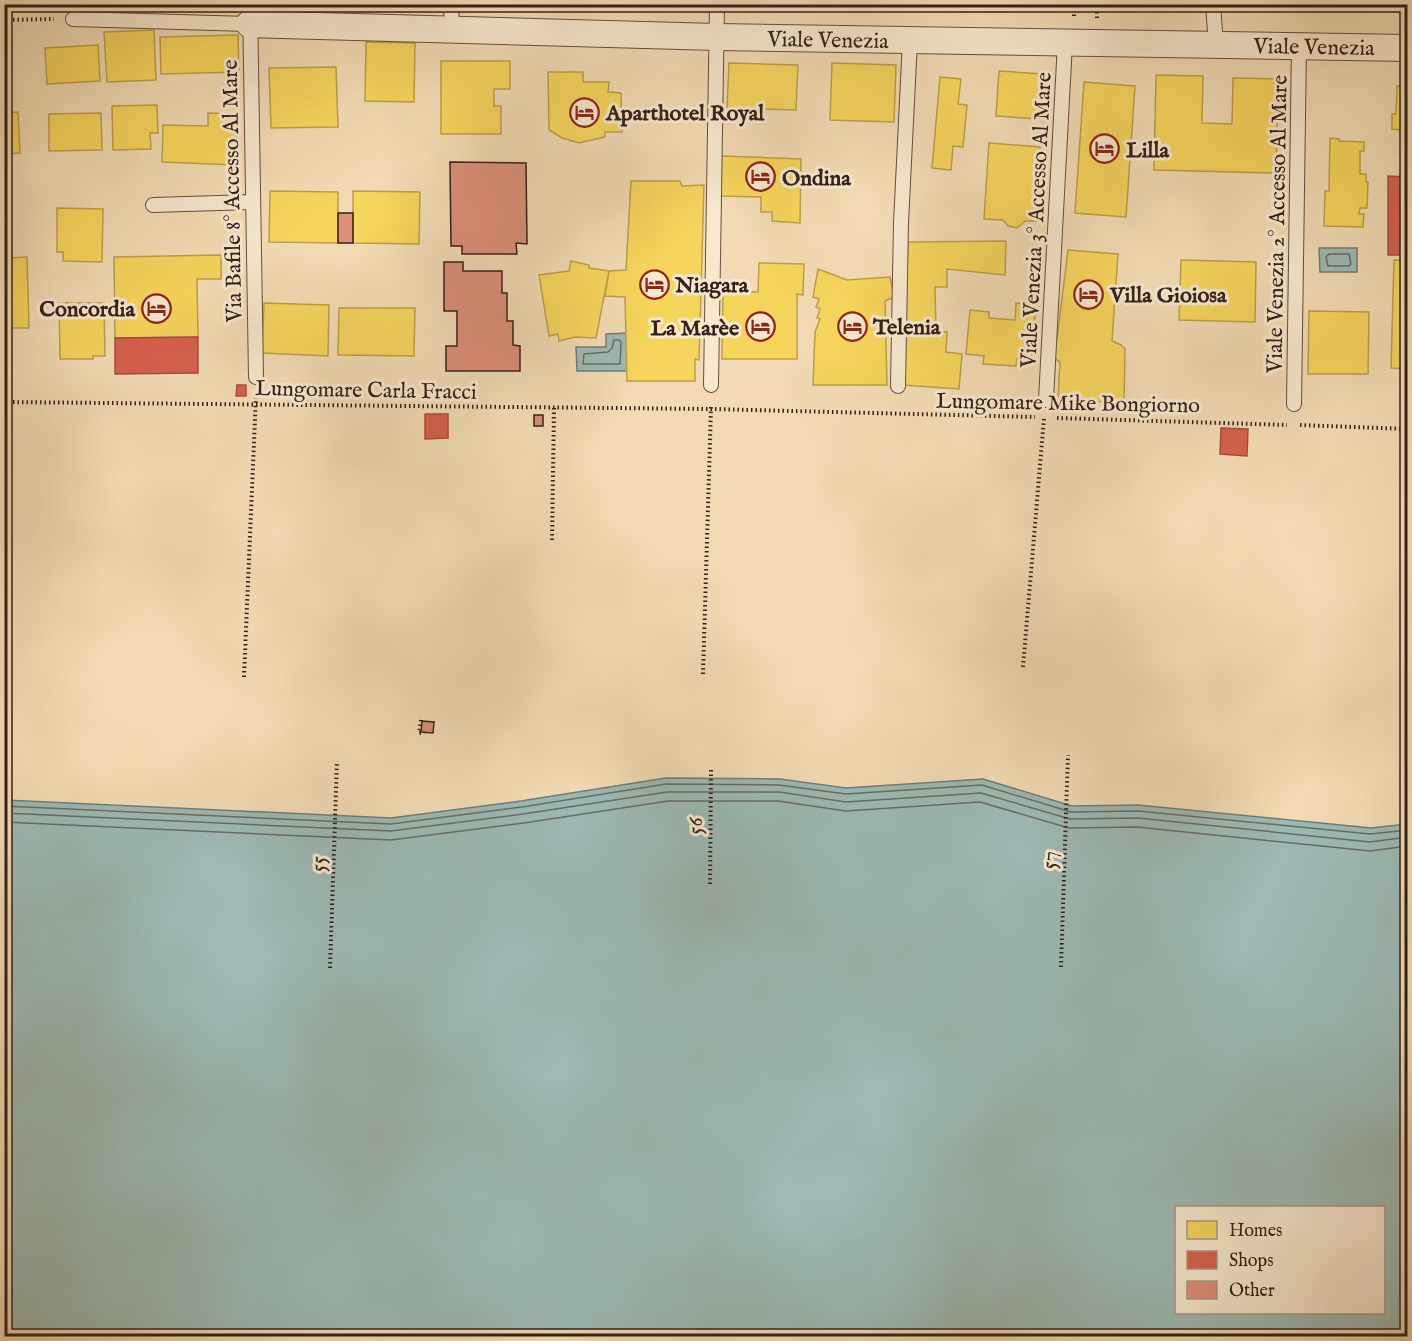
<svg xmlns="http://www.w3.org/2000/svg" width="1412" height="1341" viewBox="0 0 1412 1341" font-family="'IM FELL English',serif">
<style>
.water{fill:#9cb9b4;stroke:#727c76;stroke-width:1.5;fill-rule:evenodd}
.homes{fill:#f6d55c;stroke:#bc9f48;stroke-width:1.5}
.shops{fill:#d6604d;stroke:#a54d3d;stroke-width:1.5}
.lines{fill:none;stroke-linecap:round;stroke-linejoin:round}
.shore{stroke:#686c66;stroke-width:1.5}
.building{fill:#dc8f79;stroke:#342018;stroke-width:1.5}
.lane-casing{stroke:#644f3f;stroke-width:16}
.street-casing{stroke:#644f3f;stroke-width:28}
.path{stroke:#342018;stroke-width:4;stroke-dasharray:1.5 3;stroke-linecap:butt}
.lane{stroke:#f7e8ce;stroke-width:14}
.street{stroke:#f7e8ce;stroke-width:26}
.labels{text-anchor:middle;stroke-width:6;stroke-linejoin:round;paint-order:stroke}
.street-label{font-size:22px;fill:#342018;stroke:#f7e8ce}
.poi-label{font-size:22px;font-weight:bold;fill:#342018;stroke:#f7e8ce;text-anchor:start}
</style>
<rect width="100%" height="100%" fill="#f2dbb4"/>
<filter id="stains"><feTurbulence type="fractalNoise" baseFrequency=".00333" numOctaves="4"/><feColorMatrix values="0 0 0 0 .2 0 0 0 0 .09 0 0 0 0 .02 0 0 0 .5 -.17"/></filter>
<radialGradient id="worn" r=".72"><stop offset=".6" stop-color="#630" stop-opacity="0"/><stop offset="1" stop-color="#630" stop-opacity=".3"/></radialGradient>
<path class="water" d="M1319 248H1357V272H1320Z
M627 333 628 371H577L576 347H606V334Z
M666 778 780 779 846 788 983 779 1072 806 1138 805 1371 828 1407 824V1336H5V800L391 818 521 801ZM1176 1208H1384V1312H1176Z"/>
<path class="homes" d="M154 30 156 80 107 82 104 32Z
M238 35 239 72 161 74 160 37Z
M366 42 415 43 414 102 365 101Z
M98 45 100 81 47 84 45 48Z
M4 52 8 93H4Z
M441 61H510V89H494V106H501V134H441Z
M729 63 798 65 796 110 727 108Z
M832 63 896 65 894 122 830 120Z
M336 67 338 127 271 128 269 68Z
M999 71 1042 74 1039 119 996 116Z
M548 72H583V82H609L608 92 621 93 622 132H605V137L579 143 562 138 549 130Z
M1156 75 1203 76 1202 123 1232 124 1233 78 1278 79 1276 173 1154 170Z
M940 77 961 79 958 104 967 105 963 147 953 146 951 170 932 168Z
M1084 82 1135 86 1126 217 1075 213Z
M1397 86H1408V156L1400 155 1401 130 1392 129V114H1396Z
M157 105 158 133H150L151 149 113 150 112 106Z
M18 112 20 153 4 154V113Z
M101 113 102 150 49 151V114Z
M208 113 237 114 236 165 162 162 163 125 208 126Z
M1330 138 1339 139V141L1364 142V151H1360V174H1366V182H1368L1367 208H1360L1359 214H1364L1363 227 1324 226 1325 191H1329Z
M989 143 1040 147 1039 221H1025L1017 228 1008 226 1003 220 984 219Z
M721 156 801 159 800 223 772 221V212H761V197L720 196Z
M631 181H680L682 186 704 185 699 360 695 359V381H627L625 297 605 296 609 271 626 270Z
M270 191 338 192V243L269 242Z
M353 191 420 192 419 244 353 243Z
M57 208 103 209 102 262 63 261V252H57Z
M1006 241 1005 275 947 269V287H935L936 331 947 332 946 352 962 354 959 389 903 385 908 242Z
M1068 250 1118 254 1112 341 1121 345 1125 349 1124 403 1058 399 1060 362 1052 357 1053 346 1057 339Z
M221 255V279H197L198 337 115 338 114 257Z
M27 257 29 328H4V258Z
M1181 260 1256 262 1255 322 1179 320Z
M1394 260 1408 261V369L1391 368Z
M571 261 589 265V268L609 271 596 338 575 337 559 341 558 334 549 336 539 275 569 271Z
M759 263 804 264 803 295 797 294V359H722L723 291 758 292Z
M818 269 847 280 890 277 894 297 885 301 887 385H813L815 332 820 319 817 318 820 309 816 307 819 299 813 297Z
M59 303H104L105 356H93V359H60Z
M264 303 329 305 328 356 262 353Z
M1016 303 1036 305 1031 360 1017 359 1016 366 983 364 984 356 966 354 970 310 989 312V318L1015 320Z
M339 308H415L414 356 338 355Z
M1309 311 1369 312 1368 374H1308Z"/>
<path class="shops" d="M1388 176 1408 177V191H1403V255H1388Z
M198 337V373L115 374V338Z
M237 385H246V396H236Z
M425 414H448V438L425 439Z
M1221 428 1248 429 1247 456 1220 454Z"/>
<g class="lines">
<path class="shore" d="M1329 254H1349L1351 264 1349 266H1328L1326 257Z
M614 340H619L621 342 620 364H583L584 354 608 352 612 348Z
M4 806 391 824 522 807 666 784 779 785 846 794 982 785 1071 812 1138 811 1370 834 1408 830
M4 813 391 831 523 814 667 792H779L846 802 981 793 1070 819 1138 818 1370 842 1408 837
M4 822 391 840 524 823 668 801H778L846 811 980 802 1069 828 1137 827 1370 851 1408 846"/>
</g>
<path class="building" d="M450 162 526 163 527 244 516 243 517 254H462V246H451Z
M338 213H353V243H338Z
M444 262H463V271H502V293H507V321H513V345L520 346V371H446V346H457V311H444Z
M534 415H543V426H534Z
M422 721 434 722 433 733 421 732Z"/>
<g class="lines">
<defs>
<path id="lane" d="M250 4 256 377
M451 4 452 29
M1213 4 1216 45
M73 19 249 24
M153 205 252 202
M711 385 717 4
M898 386 901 223 910 40
M1046 400 1065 43
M1294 404 1299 45"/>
<path id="street" d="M249 24 717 37 1408 48"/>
</defs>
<use href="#lane" class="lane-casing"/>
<use href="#street" class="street-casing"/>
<path class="path" d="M1074 16V4
M1097 18V4
M4 20 54 19
M4 402 711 409 1035 417
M1057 418 1287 425
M1300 425 1408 429
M552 540 554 408
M1023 667 1044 418
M703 674 711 407
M244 677 256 395
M421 720 419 733 424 732
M710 884 711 769
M1061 967 1068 755
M330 968 337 761"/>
<use href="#lane" class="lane"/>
<use href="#street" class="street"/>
</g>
<defs>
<symbol id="hotel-ring" viewBox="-11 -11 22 22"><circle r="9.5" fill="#f7e8ce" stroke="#8f2418" stroke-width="1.5"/><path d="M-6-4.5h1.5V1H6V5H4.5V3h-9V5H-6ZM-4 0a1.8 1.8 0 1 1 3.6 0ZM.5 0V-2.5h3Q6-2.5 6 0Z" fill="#8f2418"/></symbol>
</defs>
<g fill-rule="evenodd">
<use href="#hotel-ring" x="568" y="96" width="33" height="33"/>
<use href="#hotel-ring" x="1088" y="132" width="33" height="33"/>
<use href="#hotel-ring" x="744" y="160" width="33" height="33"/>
<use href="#hotel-ring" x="638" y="268" width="33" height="33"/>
<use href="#hotel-ring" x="1072" y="278" width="33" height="33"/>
<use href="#hotel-ring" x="140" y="292" width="33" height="33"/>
<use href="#hotel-ring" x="836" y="310" width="33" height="33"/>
<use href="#hotel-ring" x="744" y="310" width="33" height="33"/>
</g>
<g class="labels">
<g class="street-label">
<text transform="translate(828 39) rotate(1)" y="8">Viale Venezia</text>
<text transform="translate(1314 46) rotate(1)" y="8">Viale Venezia</text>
<text transform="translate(231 191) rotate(-91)" y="8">Via Bafile 8° Accesso Al Mare</text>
<text transform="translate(1035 220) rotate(-87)" y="8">Viale Venezia 3° Accesso Al Mare</text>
<text transform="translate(1276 224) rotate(-89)" y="8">Viale Venezia 2° Accesso Al Mare</text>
<text transform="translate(366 389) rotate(1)" y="8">Lungomare Carla Fracci</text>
<text transform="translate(1068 402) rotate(1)" y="8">Lungomare Mike Bongiorno</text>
<text transform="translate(694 826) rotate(-89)" y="8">56</text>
<text transform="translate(1048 860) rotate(-88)" y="8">57</text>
<text transform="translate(317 864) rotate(-88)" y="8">55</text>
</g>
<g class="poi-label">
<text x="606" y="120">Aparthotel Royal</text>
<text x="1126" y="157">Lilla</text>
<text x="782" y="185">Ondina</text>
<text x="675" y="292">Niagara</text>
<text x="1110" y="302">Villa Gioiosa</text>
<text x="135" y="316" text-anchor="end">Concordia</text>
<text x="873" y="334">Telenia</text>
<text x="739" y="335" text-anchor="end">La Marèe</text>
</g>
</g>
<rect width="1412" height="1341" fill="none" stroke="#f2dbb4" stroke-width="24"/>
<rect x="6" y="6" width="1400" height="1329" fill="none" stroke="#342018" stroke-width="3"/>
<rect x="12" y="12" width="1388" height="1317" fill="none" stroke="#342018" stroke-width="1.5"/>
<rect x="1175" y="1206" width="210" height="108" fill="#f7e8ce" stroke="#a99885" stroke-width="1.5"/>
<rect x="1187" y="1221" width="30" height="18" fill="#f6d55c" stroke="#a99885" stroke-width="1.5"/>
<text x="1229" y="1236" font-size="18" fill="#342018">Homes</text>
<rect x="1187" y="1251" width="30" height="18" fill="#d6604d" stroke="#a99885" stroke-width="1.5"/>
<text x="1229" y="1266" font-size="18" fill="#342018">Shops</text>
<rect x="1187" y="1281" width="30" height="18" fill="#dc8f79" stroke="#a99885" stroke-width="1.5"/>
<text x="1229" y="1296" font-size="18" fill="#342018">Other</text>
<rect width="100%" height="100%" filter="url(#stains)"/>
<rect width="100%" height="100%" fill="url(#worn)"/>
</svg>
